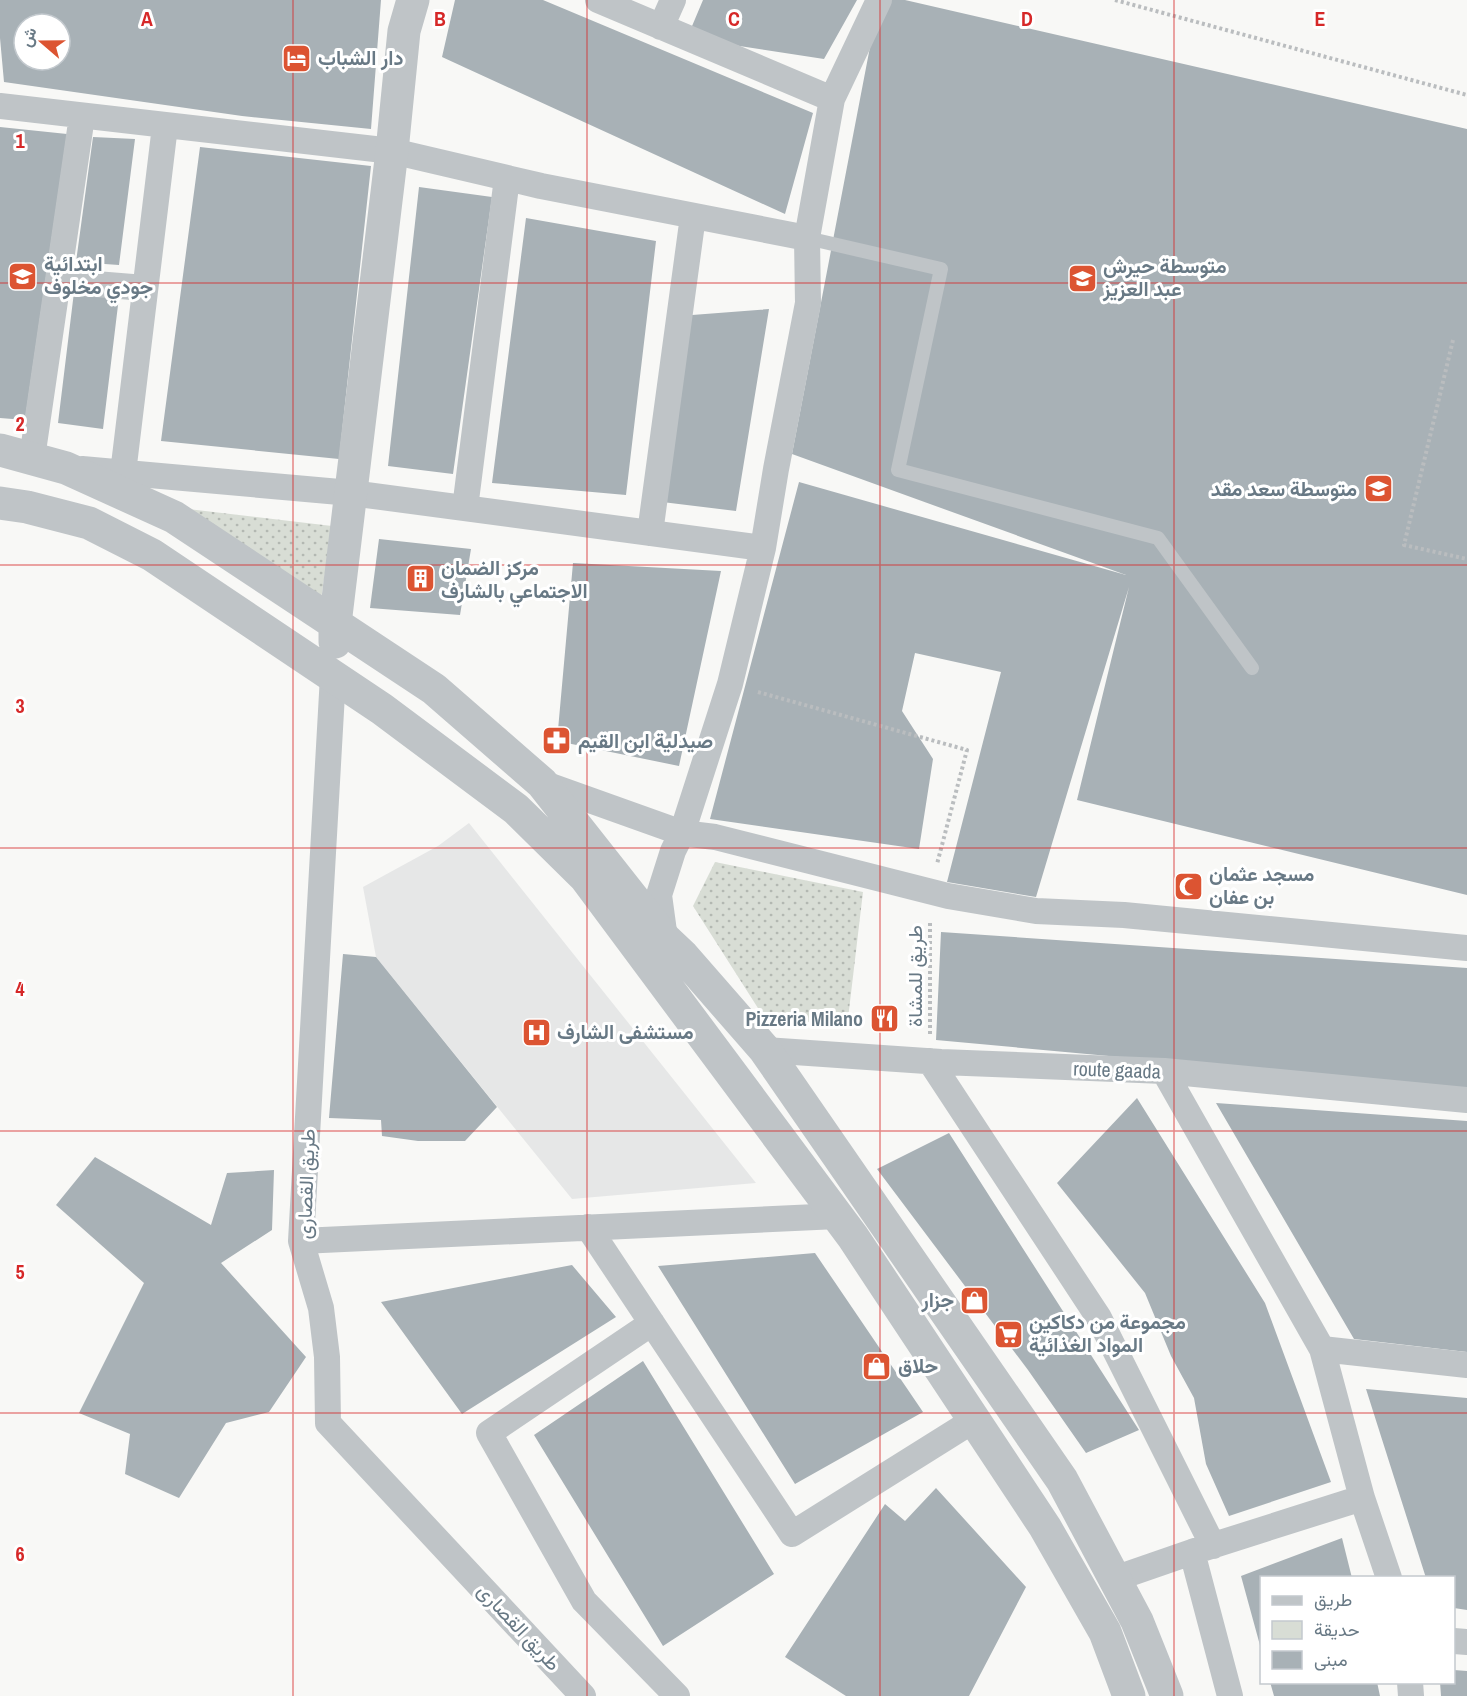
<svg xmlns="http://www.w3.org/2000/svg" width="1467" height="1696" viewBox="0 0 1467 1696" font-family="'Archivo Narrow',Vazirmatn,sans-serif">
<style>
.built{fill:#e6e7e7}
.green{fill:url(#green-dots)}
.building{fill:#a8b1b6;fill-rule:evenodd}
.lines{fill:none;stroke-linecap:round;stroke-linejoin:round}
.path{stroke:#babdbf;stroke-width:4;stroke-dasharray:3 3;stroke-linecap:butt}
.service{stroke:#bfc4c7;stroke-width:14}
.minor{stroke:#bfc4c7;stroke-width:26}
.tertiary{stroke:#bfc4c7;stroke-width:33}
.grid{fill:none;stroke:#d62828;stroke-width:1.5;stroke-opacity:0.55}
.labels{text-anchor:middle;stroke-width:6;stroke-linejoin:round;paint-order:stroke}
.poi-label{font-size:20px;font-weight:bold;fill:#687985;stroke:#fff;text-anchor:start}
.street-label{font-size:20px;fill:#687985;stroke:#fff}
.grid-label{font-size:20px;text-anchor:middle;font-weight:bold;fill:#d62828;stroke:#fff;stroke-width:6;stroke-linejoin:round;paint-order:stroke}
</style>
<defs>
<pattern id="green-dots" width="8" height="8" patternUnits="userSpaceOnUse" patternTransform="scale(1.5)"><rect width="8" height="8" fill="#d8ddd5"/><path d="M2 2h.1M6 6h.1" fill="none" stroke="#b3b8b2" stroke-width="1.8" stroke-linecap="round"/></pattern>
</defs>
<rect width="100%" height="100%" fill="#f8f8f6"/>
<path class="built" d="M469 823 756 1183 572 1199 376 957 363 887 438 846Z"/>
<path class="green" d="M188 509 332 526 319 613Z
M715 862 863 892 847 1027 763 1016 693 906Z"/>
<path class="building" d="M0 0H381L371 129 242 116 4 82 0 38ZM24 24H60V60H24Z
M455 0H543L813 113 785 214 442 57Z
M703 0H857L824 59 687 38Z
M879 0H905L1467 129V895L1077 800 1129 587 1036 897 947 882 1001 672 915 653 902 711 933 759 919 849 710 819 799 482 1126 575 792 454Z
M0 127 67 134 25 420 0 418Z
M93 137 135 139 119 265 76 262Z
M200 147 371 166 339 459 161 441Z
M419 187 492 197 453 474 388 466Z
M526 218 656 241 626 495 492 483Z
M74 292 119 297 103 429 58 423Z
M769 309 736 511 654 501 679 316Z
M379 539 471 549 460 615 370 608Z
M573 563 721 571 679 766 557 741Z
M941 932 1467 968V1089L936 1040Z
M343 954 376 957 497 1107 465 1141H418L382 1136 381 1120 329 1118Z
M1137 1098 1265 1303 1331 1482 1229 1516 1206 1464 1194 1398 1171 1356 1145 1293 1057 1183Z
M1216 1103 1467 1121V1352L1354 1339Z
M949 1133 1139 1430 1086 1453 1028 1370 877 1169Z
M95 1157 211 1225 227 1173 274 1170 272 1230 221 1263 306 1357 269 1412 226 1423 179 1498 125 1474 130 1434 79 1413 144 1283 56 1205Z
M815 1253 923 1412 795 1484 658 1266Z
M572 1265 616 1317 462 1414 381 1302Z
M643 1361 774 1574 663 1646 534 1435Z
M1366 1389 1467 1398V1610L1454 1608V1578H1426Z
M936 1488 1026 1587 969 1696H846L785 1657 885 1504 905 1521Z
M1342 1538 1352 1578H1262L1261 1649 1241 1576Z
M1454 1670 1467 1671V1696H1441L1440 1682H1454Z
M1270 1682H1377L1380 1696H1274Z"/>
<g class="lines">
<path class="path" d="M1115 0 1467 95
M1453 340 1404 545 1467 559
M758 692 967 750 937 864
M930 1034V921"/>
<path class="service" d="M807 238 941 269 898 470 1158 538 1252 668"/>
<path class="minor" d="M598 0 832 99
M661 27 673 0
M0 106 392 151 541 186 807 238
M58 281 145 288
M32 458 82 116
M82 469 351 493 763 548 730 684 682 833 673 851 659 895 665 939
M123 473 165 126
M465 508 507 178
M650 533 693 216
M763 548 776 469 808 303 807 238 832 99 879 0
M333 676 301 1241 321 1308 327 1357 328 1423 583 1696
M542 783 682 833 715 837 948 896 1036 911 1124 915 1467 948
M765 1050 941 1062 1164 1071 1467 1100
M930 1061 1099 1318 1213 1546
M1164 1071 1322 1349 1362 1498 1389 1578
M588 1227 792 1534 974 1420
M301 1241 838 1216
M652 1323 489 1433 584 1601 677 1696
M1322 1349 1467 1365
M1192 1552 1230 1696
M1114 1579 1192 1552 1362 1498
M1454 1641 1467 1642
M1410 1682 1411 1696"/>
<path class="tertiary" d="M0 450 66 468 174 517 434 689 542 783 665 939 683 956 765 1050 1062 1480 1137 1621 1167 1696
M0 503 27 507 89 523 152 555 382 709 516 809 585 877 853 1237 1045 1527 1105 1632 1129 1696
M335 642V624L392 151 404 31 413 0"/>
</g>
<path class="grid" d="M293 0V1696M587 0V1696M880 0V1696M1174 0V1696M0 283H1467M0 565H1467M0 848H1467M0 1131H1467M0 1413H1467"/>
<defs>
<symbol id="hotel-square" viewBox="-11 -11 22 22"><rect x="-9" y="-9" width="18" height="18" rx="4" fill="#dc5432" stroke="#fff"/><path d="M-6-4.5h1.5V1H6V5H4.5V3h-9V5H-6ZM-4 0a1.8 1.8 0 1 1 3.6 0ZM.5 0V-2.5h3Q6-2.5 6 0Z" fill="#fff"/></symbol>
<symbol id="school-square" viewBox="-11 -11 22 22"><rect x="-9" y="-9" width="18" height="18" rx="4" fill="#dc5432" stroke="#fff"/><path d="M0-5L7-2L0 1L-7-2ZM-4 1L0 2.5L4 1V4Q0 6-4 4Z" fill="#fff"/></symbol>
<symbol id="building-square" viewBox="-11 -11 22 22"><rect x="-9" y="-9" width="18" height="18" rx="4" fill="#dc5432" stroke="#fff"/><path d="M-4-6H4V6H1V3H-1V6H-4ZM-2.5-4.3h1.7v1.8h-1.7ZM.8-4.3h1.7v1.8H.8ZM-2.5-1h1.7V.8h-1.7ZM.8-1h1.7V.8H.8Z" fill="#fff"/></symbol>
<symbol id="pharmacy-square" viewBox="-11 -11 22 22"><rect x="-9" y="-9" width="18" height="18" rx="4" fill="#dc5432" stroke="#fff"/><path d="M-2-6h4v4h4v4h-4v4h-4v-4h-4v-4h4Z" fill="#fff"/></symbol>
<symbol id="mosque-square" viewBox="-11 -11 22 22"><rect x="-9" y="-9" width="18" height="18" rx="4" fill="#dc5432" stroke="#fff"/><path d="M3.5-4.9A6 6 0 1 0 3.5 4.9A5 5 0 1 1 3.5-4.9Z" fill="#fff"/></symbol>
<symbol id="restaurant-square" viewBox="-11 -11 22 22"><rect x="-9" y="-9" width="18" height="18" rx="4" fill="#dc5432" stroke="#fff"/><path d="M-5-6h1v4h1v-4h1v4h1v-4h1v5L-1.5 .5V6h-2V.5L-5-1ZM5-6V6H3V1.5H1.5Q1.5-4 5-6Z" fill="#fff"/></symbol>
<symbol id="hospital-square" viewBox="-11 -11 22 22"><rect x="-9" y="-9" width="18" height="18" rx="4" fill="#dc5432" stroke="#fff"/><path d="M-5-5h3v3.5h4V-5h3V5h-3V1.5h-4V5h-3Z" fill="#fff"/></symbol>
<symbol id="shop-square" viewBox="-11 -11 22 22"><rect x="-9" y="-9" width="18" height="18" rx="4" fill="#dc5432" stroke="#fff"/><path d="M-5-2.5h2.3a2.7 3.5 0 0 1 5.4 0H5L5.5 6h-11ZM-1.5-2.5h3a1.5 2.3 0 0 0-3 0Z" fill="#fff"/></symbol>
<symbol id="supermarket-square" viewBox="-11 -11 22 22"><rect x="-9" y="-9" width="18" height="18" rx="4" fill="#dc5432" stroke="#fff"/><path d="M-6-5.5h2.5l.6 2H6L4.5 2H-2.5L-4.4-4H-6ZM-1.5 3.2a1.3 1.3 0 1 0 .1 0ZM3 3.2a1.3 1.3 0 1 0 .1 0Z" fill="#fff"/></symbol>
</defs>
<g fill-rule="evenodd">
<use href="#hotel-square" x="280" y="42" width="33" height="33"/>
<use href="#school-square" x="6" y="260" width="33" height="33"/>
<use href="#school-square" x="1066" y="262" width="33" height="33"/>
<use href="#school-square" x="1362" y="472" width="33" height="33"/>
<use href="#building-square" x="404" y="562" width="33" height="33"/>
<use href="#pharmacy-square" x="540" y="724" width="33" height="33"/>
<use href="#mosque-square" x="1172" y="870" width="33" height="33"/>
<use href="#restaurant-square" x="868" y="1002" width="33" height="33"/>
<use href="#hospital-square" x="520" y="1016" width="33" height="33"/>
<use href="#shop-square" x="958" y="1284" width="33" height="33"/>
<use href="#supermarket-square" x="992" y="1318" width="33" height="33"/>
<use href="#shop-square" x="860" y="1350" width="33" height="33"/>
</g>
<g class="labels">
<g class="poi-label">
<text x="318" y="65">دار الشباب</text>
<text x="44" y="271">ابتدائية<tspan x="44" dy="23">جودي مخلوف</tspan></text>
<text x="1103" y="273">متوسطة حيرش<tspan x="1103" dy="23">عبد العزيز</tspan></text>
<text x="1357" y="496" text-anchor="end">متوسطة سعد مقد</text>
<text x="441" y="575">مركز الضمان<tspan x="441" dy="23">الاجتماعي بالشارف</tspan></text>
<text x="578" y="748">صيدلية ابن القيم</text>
<text x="1209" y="881">مسجد عثمان<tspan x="1209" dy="23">بن عفان</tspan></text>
<text x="863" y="1026" text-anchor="end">Pizzeria Milano</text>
<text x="557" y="1039">مستشفى الشارف</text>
<text x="954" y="1307" text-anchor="end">جزار</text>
<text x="1029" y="1329">مجموعة من دكاكين<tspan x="1029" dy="23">المواد الغذائية</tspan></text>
<text x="898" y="1373">حلاق</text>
</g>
<g class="street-label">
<text transform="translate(915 976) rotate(-90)" y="7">طريق للمشاة</text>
<text transform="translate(1117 1070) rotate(2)" y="7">route gaada</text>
<text transform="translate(306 1184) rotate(-88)" y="7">طريق القصارى</text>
<text transform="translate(519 1627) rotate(47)" y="7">طريق القصارى</text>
</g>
</g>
<g class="grid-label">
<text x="147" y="26">A</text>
<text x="440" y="26">B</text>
<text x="734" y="26">C</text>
<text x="1027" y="26">D</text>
<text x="1320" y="26">E</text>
<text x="20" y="148">1</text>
<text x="20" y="431">2</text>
<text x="20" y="713">3</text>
<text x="20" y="996">4</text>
<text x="20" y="1279">5</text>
<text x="20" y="1561">6</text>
</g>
<rect x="1260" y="1576" width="195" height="108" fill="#ffffff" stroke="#c3c9ce" stroke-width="1.5"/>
<rect x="1272" y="1596" width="30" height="9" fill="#bfc4c7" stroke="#c3c9ce" stroke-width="1.5"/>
<text x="1314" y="1606" font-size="18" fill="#687985">طريق</text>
<rect x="1272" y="1621" width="30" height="18" fill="#d8ddd5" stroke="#c3c9ce" stroke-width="1.5"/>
<text x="1314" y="1636" font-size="18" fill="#687985">حديقة</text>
<rect x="1272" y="1651" width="30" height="18" fill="#a8b1b6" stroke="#c3c9ce" stroke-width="1.5"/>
<text x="1314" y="1666" font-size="18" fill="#687985">مبنى</text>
<g transform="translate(42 42) rotate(290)"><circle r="28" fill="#ffffff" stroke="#c3c9ce" stroke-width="1.5"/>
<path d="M0-4.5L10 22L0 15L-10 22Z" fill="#dc5432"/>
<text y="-9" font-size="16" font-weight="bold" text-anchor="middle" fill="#687985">ش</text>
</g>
</svg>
